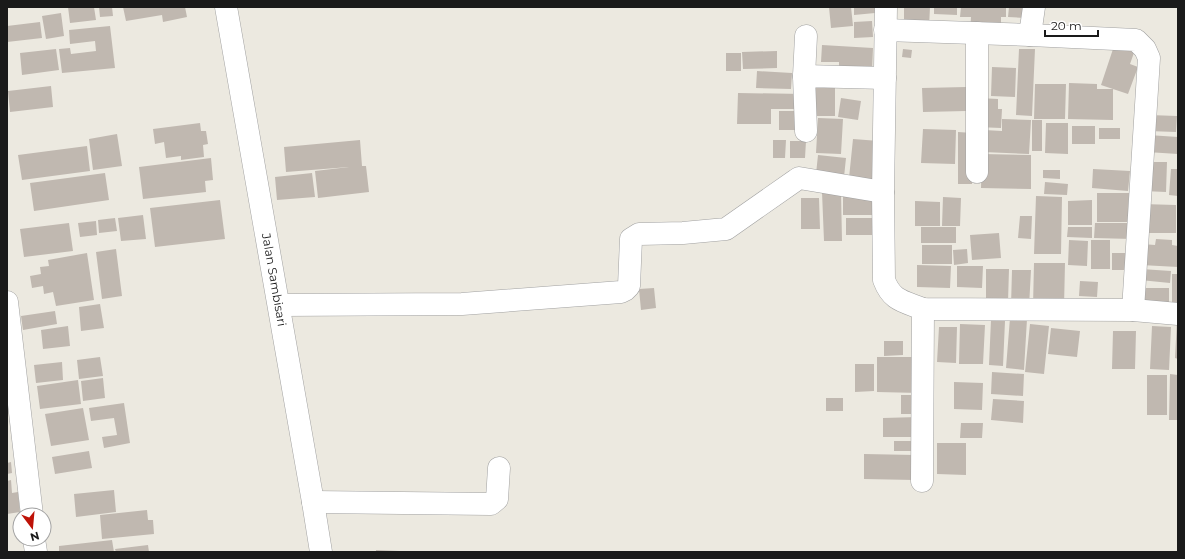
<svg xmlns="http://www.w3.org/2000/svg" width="1185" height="559" viewBox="0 0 1185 559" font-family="Montserrat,sans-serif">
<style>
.building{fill:#c0b8b0}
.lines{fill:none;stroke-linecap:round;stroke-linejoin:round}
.minor-casing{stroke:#a1a1a1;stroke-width:23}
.minor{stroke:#fff;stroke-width:22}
.labels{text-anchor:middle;stroke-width:3;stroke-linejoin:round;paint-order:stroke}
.street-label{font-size:12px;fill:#1a1a1a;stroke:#fff}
</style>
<rect width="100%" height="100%" fill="#ece9e0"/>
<path class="building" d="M68 7H94L96 20 70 23Z
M99 7H112L113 16 100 17Z
M123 7H185L187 17 163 22 162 15 126 21Z
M829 7H851L853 26 831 28Z
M854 7H875V13L854 15Z
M904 7H930L929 27 904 26Z
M934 7H957V15L934 14Z
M961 7H1006V17H1001V33H970L971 17H960Z
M1009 7H1026L1025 18 1008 17Z
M61 13 64 36 46 39 42 16Z
M872 21 873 37 854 38V22Z
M40 22 42 38 7 42V26Z
M110 26 115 68 62 73 59 49 70 48 71 54 96 51 95 41 70 44 69 30Z
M1116 40 1136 47 1130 64 1138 67 1128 94 1101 85Z
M822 45 873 48 872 71 839 69V62H821Z
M56 49 59 70 22 75 20 53Z
M903 49 912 50 911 58 902 57Z
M1019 49H1035L1032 116 1016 115Z
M777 51V68L743 69 742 52Z
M726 53H741V71H726Z
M992 67 1016 68 1015 97 991 96Z
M757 71 792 73 791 89 756 88Z
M1069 83 1097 84V89H1113V120L1068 119Z
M1035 84H1066L1065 119H1034Z
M51 86 53 107 10 112 8 91Z
M809 87H835V116H809Z
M966 87V111L923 112 922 88Z
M738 93 803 94V109H771V124H737Z
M841 98 861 101 858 120 838 117Z
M978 98 998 99V109H1002L1001 128 977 127Z
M779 111H802L803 130H779Z
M1149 115 1177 116 1176 132 1148 131Z
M818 118 843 119 841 154 816 153Z
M1002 119 1031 120 1029 154 983 152 984 130 1002 131Z
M1032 120H1042V151H1032Z
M200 123 201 131H206L208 144 203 145 204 157 181 160V156L166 158 164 142 155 144 153 129Z
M1046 123H1068V154L1045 153Z
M1072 126H1095V144H1072Z
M1099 128H1120V139H1099Z
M923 129 956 130 955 164 921 163Z
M958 132 973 133 972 184H958Z
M117 134 122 166 93 170 89 139Z
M1148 135 1178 137V154L1147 152Z
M853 139 879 141 875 181 849 178Z
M360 140 362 166H366L369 192 318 198 315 171 349 167 286 172 284 147Z
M773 140H786L785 158H773Z
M790 141H806L805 158H790Z
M87 146 90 171 22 180 18 155Z
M982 154 1031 155V189L981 188Z
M818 155 846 158 844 177 816 174Z
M211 158 213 180 205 181 206 192 143 199 139 167Z
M1143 162H1167L1166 192 1143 191Z
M1093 169 1130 171 1128 191 1092 188Z
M1171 169H1178V196L1169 195Z
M1043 170H1060V179L1043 178Z
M105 173 109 200 34 211 30 183Z
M312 173 315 197 277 200 275 177Z
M1045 182 1068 184 1067 195 1044 194Z
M822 192H841L842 241H824Z
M1097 193H1129L1128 222H1097Z
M843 195H879V215H843Z
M1036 196 1062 197 1061 254H1034Z
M943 197 961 198 960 226H942Z
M801 198H819L820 229H801Z
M220 200 225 239 155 247 150 208Z
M1092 200V225H1068V201Z
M915 201 940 202V226H915Z
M1142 204 1176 205V233H1147Z
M143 215 146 239 121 241 118 218Z
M1020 216H1032L1031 239 1018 238Z
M115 218 117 231 99 233 98 220Z
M846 218H878V235H846Z
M96 221 97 235 80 237 78 223Z
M69 223 73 251 24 257 20 229Z
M1095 223H1133L1132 239 1094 238Z
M921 227H956V243H921Z
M1068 227H1092V238L1067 237Z
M999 233 1001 258 972 260 970 235Z
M1156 239 1172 240V245L1178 246V267L1141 265 1142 244 1155 245Z
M1069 240 1088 241 1087 266 1068 265Z
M1091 240H1110V269H1091Z
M922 245H952V264H922Z
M116 249 122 296 102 299 96 252Z
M967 249 968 263 954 265 953 250Z
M87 253 94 300 56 306 53 292 44 294 43 286 32 288 30 276 41 274 40 267 49 266 48 260Z
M1112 253H1128V270H1112Z
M1034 263H1065L1064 307 1033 306Z
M917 265 951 266 950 288 917 287Z
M957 266H983L982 288 957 287Z
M986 269H1009L1008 302H986Z
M1141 269 1171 271 1170 283 1140 280Z
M1012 270H1031L1029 307 1011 306Z
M1172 274H1178V308H1172Z
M1080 281 1098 282 1097 297 1079 296Z
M654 288 656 308 641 310 639 289Z
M1142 288H1169V307L1142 306Z
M100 304 104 328 81 331 79 307Z
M55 311 57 324 23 330 21 316Z
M1010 318 1027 319 1024 370 1006 368Z
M991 320 1005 321 1003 366 989 365Z
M1177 320H1178V359L1175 358Z
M960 324 985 325 983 364H959Z
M1030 324 1049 326 1044 374 1025 372Z
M68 326 70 346 43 349 41 330Z
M1152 326 1171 327 1169 370 1150 369Z
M939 327H957L956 363 937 362Z
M1051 328 1080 331 1077 357 1048 354Z
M1113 331H1136L1135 369H1112Z
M884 341H903V355L884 356Z
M100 357 103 376 79 379 77 360Z
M877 357H920V393L877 392Z
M62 362 63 380 36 383 34 365Z
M855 364H874V391L855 392Z
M992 372 1024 374 1023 396 991 394Z
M1170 374 1178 375V420H1169Z
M1147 375H1167V415H1147Z
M103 378 105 398 83 401 81 381Z
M78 380 81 404 40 409 37 386Z
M954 382 983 383 982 410 954 409Z
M901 395H920V414H901Z
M826 398H843V411H826Z
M993 399 1024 401 1023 423 991 420Z
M124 403 130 443 104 448 102 437 117 435 114 418 91 421 89 408Z
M83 408 89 440 51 446 45 414Z
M918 417 919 437H883V418Z
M961 423H983L982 438H960Z
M894 441H916V451H894Z
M937 443H966V475L937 474Z
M89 451 92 468 55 474 52 457Z
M864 454 915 455 914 480 864 479Z
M11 462 12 473 7 474V463Z
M11 480 12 493 18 492 20 512 7 514V481Z
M114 490 116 512 76 517 74 494Z
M147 510 148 520H153L154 534 102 539 100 515Z
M112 540 114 552H59V546Z
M148 545 149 552H116L115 549Z
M376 550 400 551V552H376Z"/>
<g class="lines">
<defs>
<g id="minor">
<path id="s1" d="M226 7 313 502 321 552"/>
<path d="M886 7 883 192 884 280C892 301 903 301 923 309L1133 310 1178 314"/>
<path d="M885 30 1030 35 1136 40 1145 49 1149 58 1133 310"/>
<path d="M977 33V172"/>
<path d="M1030 35 1034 7"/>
<path d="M804 76 806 36"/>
<path d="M806 131 804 76 885 78"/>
<path d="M7 302 32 515"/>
<path d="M279 305 462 304 621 292 625 290 629 286 631 239 639 234 683 233 726 229 796 180 799 178 883 192"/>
<path d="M922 481 923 309"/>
<path d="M313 502 491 504 497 499 499 468"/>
<path d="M34 539 36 552"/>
</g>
</defs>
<use href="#minor" class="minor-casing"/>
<use href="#minor" class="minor"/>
</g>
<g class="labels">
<g class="street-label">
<text dy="4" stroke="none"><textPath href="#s1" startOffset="277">Jalan Sambisari</textPath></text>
</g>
</g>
<rect width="1185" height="559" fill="none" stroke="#1a1a1a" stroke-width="16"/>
<g transform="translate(32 527) rotate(164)"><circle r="19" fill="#ffffff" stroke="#a3a3a3"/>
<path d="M0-3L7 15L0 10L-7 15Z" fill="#be1207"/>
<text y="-6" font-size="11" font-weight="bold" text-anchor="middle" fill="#1a1a1a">N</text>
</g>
<path d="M1045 30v6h53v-6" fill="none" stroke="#1a1a1a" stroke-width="2"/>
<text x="1051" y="30" font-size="12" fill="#1a1a1a" stroke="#ffffff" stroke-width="3" paint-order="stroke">20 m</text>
</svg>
